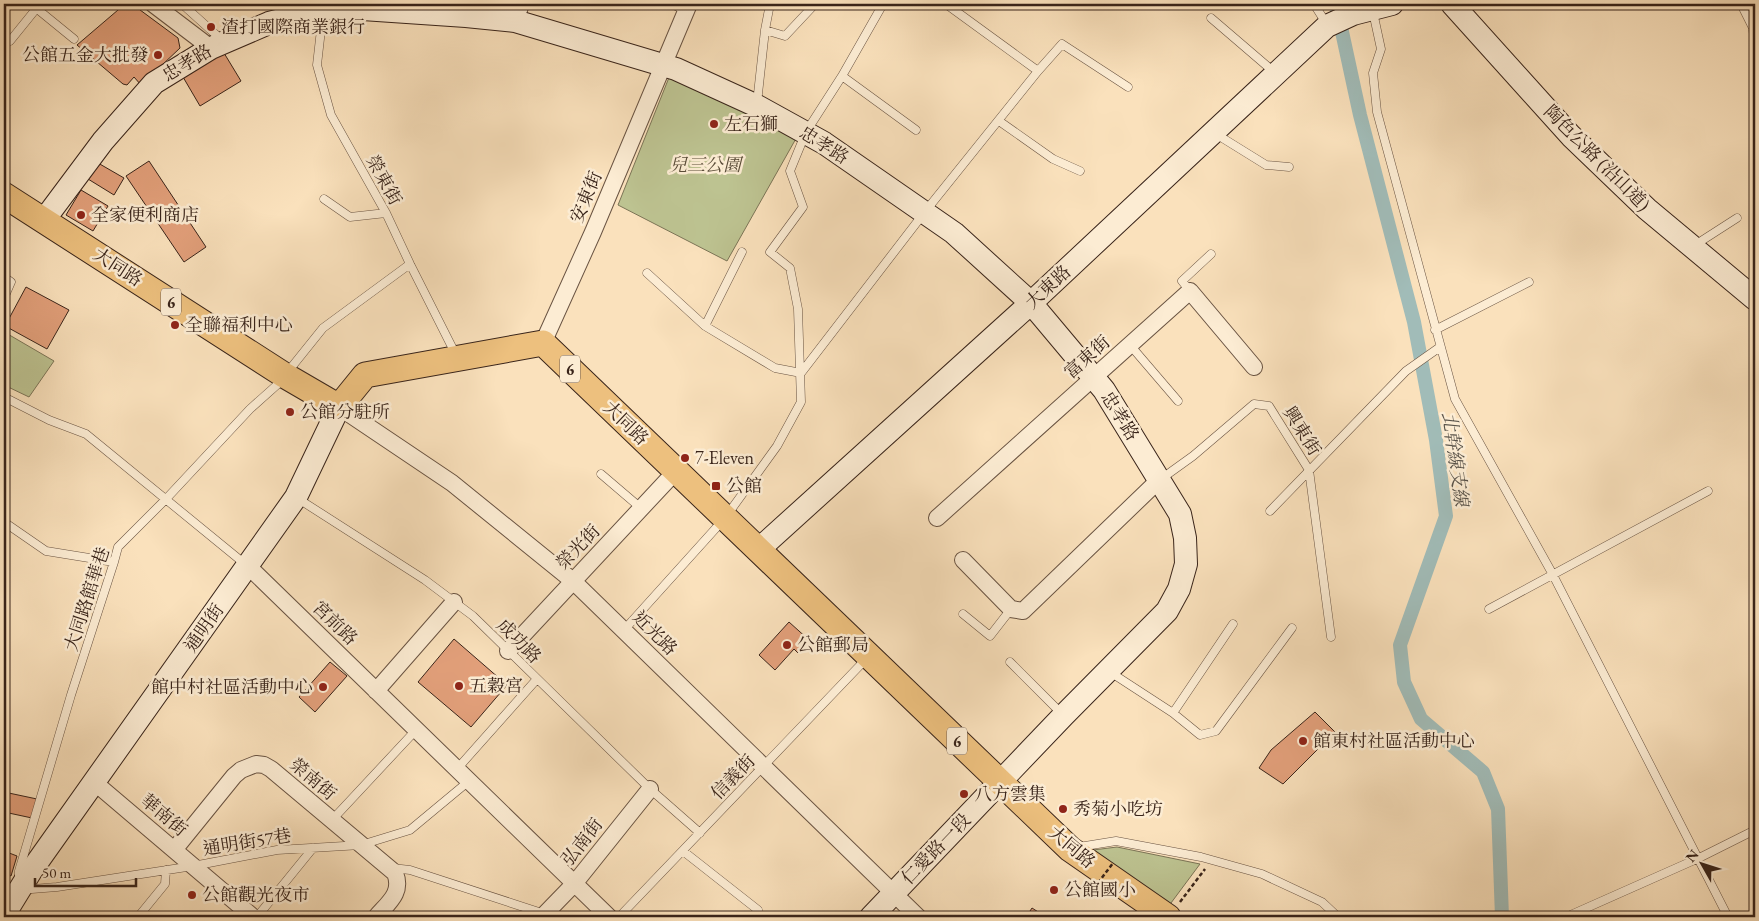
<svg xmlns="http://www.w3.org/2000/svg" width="1759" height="921" viewBox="0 0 1759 921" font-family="'EB Garamond','Noto Serif TC',serif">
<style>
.green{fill:#bdc391;stroke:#7b7456}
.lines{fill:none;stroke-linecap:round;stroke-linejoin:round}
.canal{stroke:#a1bcb8;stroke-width:14}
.building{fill:#e3a07b;stroke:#39241a}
.lane-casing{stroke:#695342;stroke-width:9}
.street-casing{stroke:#695342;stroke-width:18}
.secondary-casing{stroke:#39241a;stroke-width:24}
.primary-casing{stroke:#39241a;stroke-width:27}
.path{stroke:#39241a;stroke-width:2.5;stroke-dasharray:4 2.5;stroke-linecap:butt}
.lane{stroke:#fcecd3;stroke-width:8}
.street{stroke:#fcecd3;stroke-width:16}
.secondary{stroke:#fcecd3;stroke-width:22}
.primary{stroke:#edc07e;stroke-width:25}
.path-bridge{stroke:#39241a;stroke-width:2.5;stroke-dasharray:4 2.5;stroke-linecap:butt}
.poi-dot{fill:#8f2418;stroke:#fcecd3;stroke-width:2}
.labels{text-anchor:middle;stroke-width:5;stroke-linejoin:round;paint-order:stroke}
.shield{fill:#fcecd3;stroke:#746052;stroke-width:1}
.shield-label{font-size:16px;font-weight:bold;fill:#39241a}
.poi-label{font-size:18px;fill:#39241a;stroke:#fcecd3;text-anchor:start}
.street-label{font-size:18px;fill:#39241a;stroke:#fcecd3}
.park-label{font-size:18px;font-style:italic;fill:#5a4c38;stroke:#fcecd3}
.water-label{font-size:19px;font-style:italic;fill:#585249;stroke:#fcecd3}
</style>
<rect width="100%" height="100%" fill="#fae1bc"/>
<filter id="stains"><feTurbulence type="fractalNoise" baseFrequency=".004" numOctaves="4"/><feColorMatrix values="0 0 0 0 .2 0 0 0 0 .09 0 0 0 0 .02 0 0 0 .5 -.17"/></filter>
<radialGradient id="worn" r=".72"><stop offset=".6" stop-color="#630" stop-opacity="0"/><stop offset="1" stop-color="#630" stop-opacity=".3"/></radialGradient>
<path class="green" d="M670 75 798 135 727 261 618 205Z
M6 333 54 361 29 397 4 385V336Z
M1117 847 1200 864 1168 907 1093 850Z"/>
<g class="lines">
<path class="canal" d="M1336 4 1360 115 1414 322 1436 440 1446 516 1400 645 1404 682 1421 719 1483 772 1498 809 1502 917"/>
</g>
<path class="building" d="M4 4H13L7 11 4 9Z
M125 4H132L178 38 180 48 141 85 134 77 127 85 123 84 77 45Z
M224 53 241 81 200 106 183 77Z
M149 161 206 247 184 262 126 176Z
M98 163 124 178 114 195 88 179Z
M81 190 108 206 93 231 66 215Z
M26 287 69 310 47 349 5 326Z
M789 622 809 640 798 653 794 649 775 670 759 655Z
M454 639 507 685 471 727 418 682Z
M330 662 347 676 315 712 299 697Z
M1315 712 1335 732 1283 784 1259 768 1271 750Z
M4 792 37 799 32 818 4 812Z
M4 851 17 856 11 876 4 873Z
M1032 908 1046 917H1026Z"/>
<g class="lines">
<defs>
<path id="lane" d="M182 4 223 41
M672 4 686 11
M1314 4 1326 23
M1741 4 1753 28 1755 50
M36 8 74 39
M323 12 317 65 331 115 386 213 410 264 456 355
M1373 12 1381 49 1373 73 1377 112 1455 399 1552 573 1728 917
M1211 18 1274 72
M765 30 785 36 815 4
M10 41 40 4
M1038 71 1062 44 1128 87
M842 76 916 130
M757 103 765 30 770 4
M999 121 1053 159 1080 171
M1216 134 1266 165 1289 167
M324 199 350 217 386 213
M1695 245 1737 218
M647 273 705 326 775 368 801 373 924 213 1038 71 946 4
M4 277 11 282 4 298
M1190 291 1182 281 1211 254
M705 326 742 252
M1435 330 1529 282
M1130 345 1178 401
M4 397 49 420 86 434 245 564
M601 474 642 509
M1161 479 1193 456 1254 404 1269 406 1309 470 1331 637
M297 498 425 580 473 616 650 789 700 833
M1270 511 1406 371 1440 347
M4 522 46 551 114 562
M1489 609 1708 491
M963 614 990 636 1011 609
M624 630 725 518 777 446 801 402 798 309 790 268 770 252 803 207 790 171 806 132 842 76 883 4
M1010 662 1062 714
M1110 672 1173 713 1200 735 1216 731 1292 628
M1173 713 1233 624
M457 769 537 679
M332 820 416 730
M1079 847 1116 841 1201 857 1262 874 1322 902 1338 917
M683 851 758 910
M392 868 410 870 545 914
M19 876V871L71 695 114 562 118 547 166 499 250 409 278 384 323 328 410 264
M4 886 19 890 57 887 193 866 277 850 361 845 410 830 469 781
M138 917 165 884 166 870
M257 917 313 848
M619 917 867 658
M1566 917 1699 858 1755 830"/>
<path id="street" d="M153 4 211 48
M515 21 521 4
M543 343 593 232 689 4
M339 407 452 483 573 581 918 917
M937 518 1190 291 1254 367
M963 560 1011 609 1023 611 1159 480
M248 566 609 917
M508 651 676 471
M376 691 454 602
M94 782 253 917
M174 850 234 776 241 770 256 764 264 765 271 769 395 873C403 893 388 903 376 917
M542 917 574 884 650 789"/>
<path id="secondary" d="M1452 4 1571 136 1647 209 1755 299
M44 220 103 141 154 83 211 48 269 23 333 7 466 16 515 21 676 69 757 106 824 143 954 233 1031 303 1104 390 1180 514 1185 538 1186 564 1179 589 1167 611 1064 715 871 917
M758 550 1031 303 1327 26 1353 14 1392 4
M4 915 31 871 296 497 339 407"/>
<path id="primary" d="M4 195 284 375 339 407 365 375 543 343 1070 849 1168 917"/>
</defs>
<use href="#lane" class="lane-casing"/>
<use href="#street" class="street-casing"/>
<use href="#secondary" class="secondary-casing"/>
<use href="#primary" class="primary-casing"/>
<path class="path" d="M1180 902 1205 869"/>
<use href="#lane" class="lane"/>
<use href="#street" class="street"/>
<use href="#secondary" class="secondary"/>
<use href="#primary" class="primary"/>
<path class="path-bridge" d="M1098 883 1113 863"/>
</g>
<g class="poi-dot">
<circle cx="211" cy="27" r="5"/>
<circle cx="158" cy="55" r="5"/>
<circle cx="714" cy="124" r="5"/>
<circle cx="81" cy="215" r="5"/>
<circle cx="175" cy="325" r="5"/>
<circle cx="290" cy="412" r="5"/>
<circle cx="685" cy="458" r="5"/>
<rect x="711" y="481" width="10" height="10" rx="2.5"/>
<circle cx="787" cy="645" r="5"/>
<circle cx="459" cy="686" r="5"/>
<circle cx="323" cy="687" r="5"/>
<circle cx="1303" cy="741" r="5"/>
<circle cx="964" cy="794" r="5"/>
<circle cx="1063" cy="809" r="5"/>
<circle cx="1054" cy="890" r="5"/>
<circle cx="192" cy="895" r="5"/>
</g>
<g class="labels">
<g class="shield">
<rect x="161" y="288.5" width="20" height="27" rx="4"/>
<rect x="560" y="355.5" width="20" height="27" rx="4"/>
<rect x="947" y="727.5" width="20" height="27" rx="4"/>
</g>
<g class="shield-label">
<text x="171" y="308">6</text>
<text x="570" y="375">6</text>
<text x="957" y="747">6</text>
</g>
<g class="poi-label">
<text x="221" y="33">渣打國際商業銀行</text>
<text x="148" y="61" text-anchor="end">公館五金大批發</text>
<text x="724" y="130">左石獅</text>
<text x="91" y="221">全家便利商店</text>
<text x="185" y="331">全聯福利中心</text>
<text x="300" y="418">公館分駐所</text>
<text x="695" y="464">7-Eleven</text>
<text x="726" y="492">公館</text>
<text x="797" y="651">公館郵局</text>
<text x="469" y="692">五穀宮</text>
<text x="313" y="693" text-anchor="end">館中村社區活動中心</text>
<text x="1313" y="747">館東村社區活動中心</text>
<text x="974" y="800">八方雲集</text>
<text x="1073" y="815">秀菊小吃坊</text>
<text x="1064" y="896">公館國小</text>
<text x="202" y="901">公館觀光夜市</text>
</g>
<g class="street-label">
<text transform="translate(187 63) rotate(-31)" y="6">忠孝路</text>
<text transform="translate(824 145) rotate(32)" y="6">忠孝路</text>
<text transform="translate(1597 158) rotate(45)" y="6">陶色公路 (沿山道)</text>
<text transform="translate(384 180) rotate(61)" y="6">榮東街</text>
<text transform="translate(586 197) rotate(-67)" y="6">安東街</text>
<text transform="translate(118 267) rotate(33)" y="6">大同路</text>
<text transform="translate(1048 287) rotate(-43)" y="6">大東路</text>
<text transform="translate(1087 357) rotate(-42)" y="6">富東街</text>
<text transform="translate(1120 416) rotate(58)" y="6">忠孝路</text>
<text transform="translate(626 423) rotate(44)" y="6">大同路</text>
<text transform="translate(1302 431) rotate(58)" y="6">興東街</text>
<text transform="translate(578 547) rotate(-46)" y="6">榮光街</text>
<text transform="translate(87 599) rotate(-72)" y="6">大同路館華巷</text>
<text transform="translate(335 623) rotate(44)" y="6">宮前路</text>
<text transform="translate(204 628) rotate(-55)" y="6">通明街</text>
<text transform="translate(655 633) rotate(45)" y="6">近光路</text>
<text transform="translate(519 641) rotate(45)" y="6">成功路</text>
<text transform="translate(733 777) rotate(-46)" y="6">信義街</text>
<text transform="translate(313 779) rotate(40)" y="6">榮南街</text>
<text transform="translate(164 815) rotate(40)" y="6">華南街</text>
<text transform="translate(247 842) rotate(-9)" y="6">通明街57巷</text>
<text transform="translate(582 842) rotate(-52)" y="6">弘南街</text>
<text transform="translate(1072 847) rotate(40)" y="6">大同路</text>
<text transform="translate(936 849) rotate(-46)" y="6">仁愛路一段</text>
</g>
<g class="park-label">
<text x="705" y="171">兒三公園</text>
</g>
<g class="water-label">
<text transform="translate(1456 459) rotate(82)" y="7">北幹線支線</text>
</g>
</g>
<rect width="1759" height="921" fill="none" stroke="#fae1bc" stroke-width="20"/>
<rect x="5" y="5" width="1749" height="911" fill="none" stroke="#39241a" stroke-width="2.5"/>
<rect x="10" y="10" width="1739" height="901" fill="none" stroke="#39241a"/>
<g transform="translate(1702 864) rotate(309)" stroke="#fcecd3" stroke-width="4" paint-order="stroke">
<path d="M0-4L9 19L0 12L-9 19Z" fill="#39241a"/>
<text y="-8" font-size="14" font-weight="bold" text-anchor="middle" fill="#39241a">N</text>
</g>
<path d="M35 878v8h101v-8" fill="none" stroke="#39241a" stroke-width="2.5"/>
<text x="42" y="878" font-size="15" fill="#39241a" stroke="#fcecd3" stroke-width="4" paint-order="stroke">50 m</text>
<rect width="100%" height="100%" filter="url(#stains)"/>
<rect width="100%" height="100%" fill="url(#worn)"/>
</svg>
